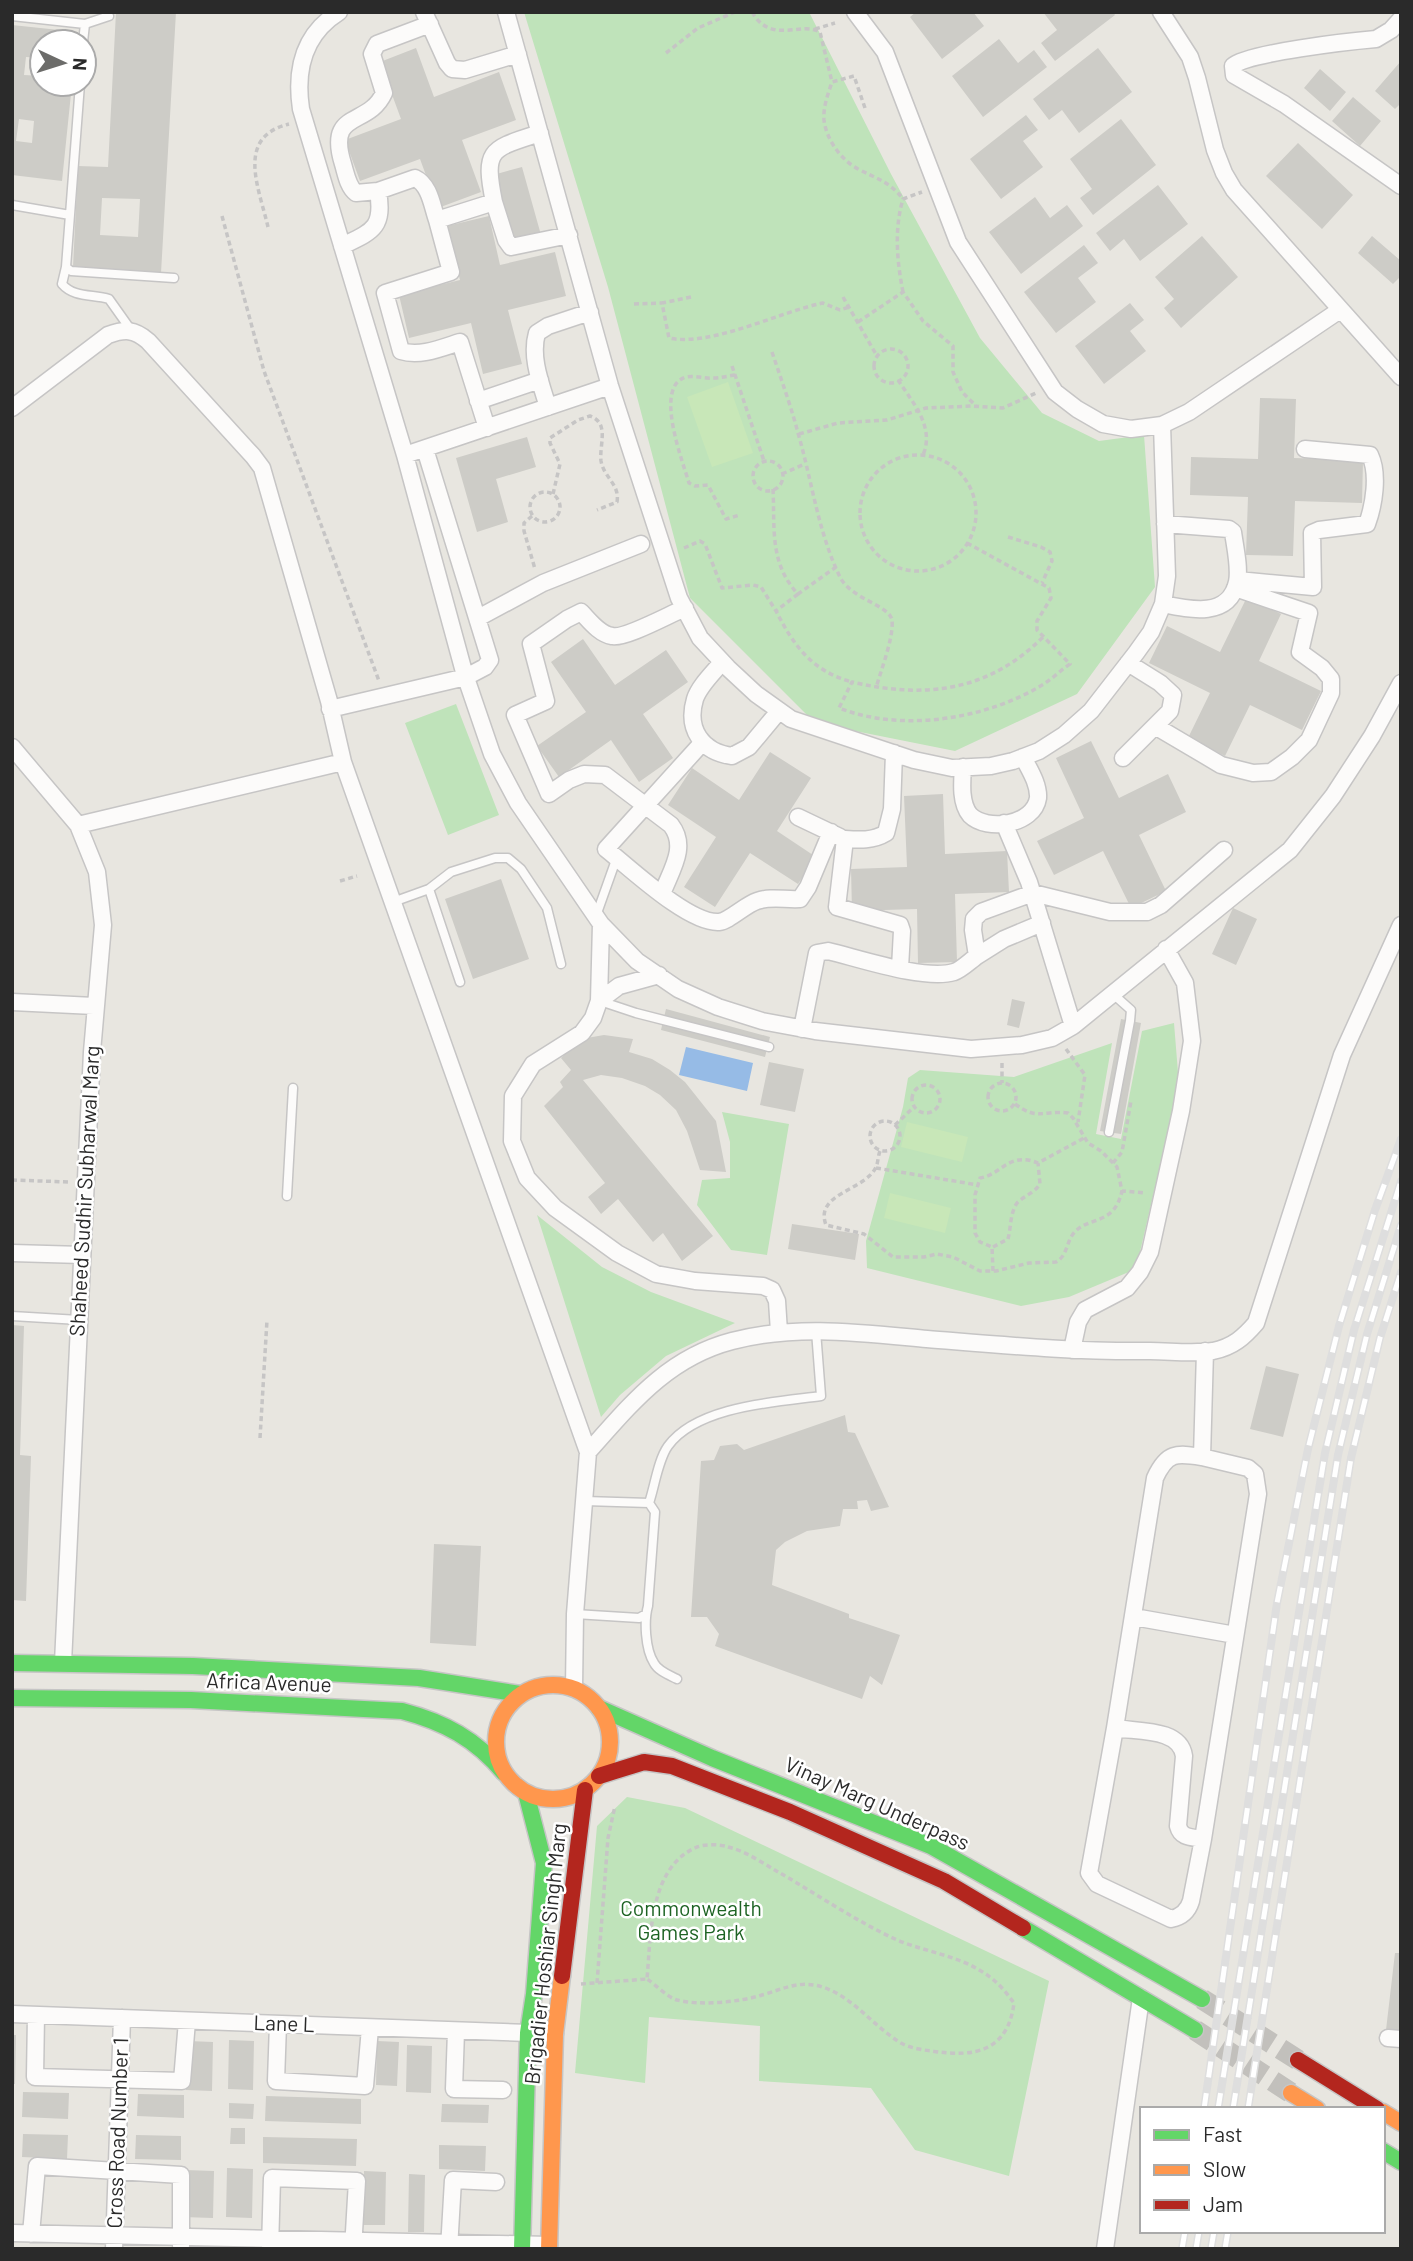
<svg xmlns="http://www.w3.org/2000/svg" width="1413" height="2261" viewBox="0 0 1413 2261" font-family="Barlow,sans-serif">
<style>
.green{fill:#bfe3ba}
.pitch{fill:#c8e7b8}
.water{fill:#96bbe6}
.building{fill:#cdccc7;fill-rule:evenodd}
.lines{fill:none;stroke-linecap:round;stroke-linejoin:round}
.secondary-tunnel{stroke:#c2c0bc;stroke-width:21;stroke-dasharray:21 10;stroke-linecap:butt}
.lane-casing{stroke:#c6c5c5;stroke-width:11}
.street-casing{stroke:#c6c5c5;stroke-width:19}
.fast-casing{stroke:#c6c5c5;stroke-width:19}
.slow-casing{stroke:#c6c5c5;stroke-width:19}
.jam-casing{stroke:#c6c5c5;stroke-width:19}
.path{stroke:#c6c5c5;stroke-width:3.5;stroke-dasharray:5 3.5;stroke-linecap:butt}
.lane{stroke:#fcfbfa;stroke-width:8}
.street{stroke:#fcfbfa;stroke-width:16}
.fast{stroke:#63d668;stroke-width:16}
.slow{stroke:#ff974d;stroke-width:16}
.jam{stroke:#b3261e;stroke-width:16}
.rail-casing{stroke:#dedede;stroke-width:8}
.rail{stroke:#fff;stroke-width:5;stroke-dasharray:16;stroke-linecap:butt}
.labels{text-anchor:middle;stroke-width:5;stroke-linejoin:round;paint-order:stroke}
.street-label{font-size:21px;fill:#2a2a2a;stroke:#fff}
.park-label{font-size:21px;fill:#1d6323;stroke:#fff}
</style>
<rect width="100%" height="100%" fill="#e8e6e0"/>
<path class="green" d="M524 12H809L891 174 980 338 1042 413 1099 441 1144 435 1155 587 1077 694 955 751 815 723 690 598 608 287Z
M456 704 499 815 448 835 405 723Z
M1174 1023 1179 1085 1136 1269 1069 1297 1021 1306 867 1268 866 1241 903 1107 908 1078 920 1070 1014 1077 1112 1043 1096 1134 1121 1139 1142 1031Z
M722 1112 789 1124 767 1255 731 1250 697 1205 702 1180 730 1178V1142Z
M537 1215 602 1267 651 1292 735 1323 666 1356 620 1395 601 1417Z
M627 1797 685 1808 1049 1981 1009 2176 915 2150 871 2088 759 2081 760 2026 649 2017 645 2083 575 2073 597 1826Z"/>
<path class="pitch" d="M728 382 753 453 712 467 687 397Z
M907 1122 968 1137 962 1162 901 1147Z
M890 1193 951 1208 945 1233 884 1218Z"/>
<path class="water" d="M686 1047 753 1063 747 1091 679 1075Z"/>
<path class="building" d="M116 12H176L161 273 73 267 78 166 108 167ZM102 198 140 199 138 237 100 235Z
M916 12H973L984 26 942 59 910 17Z
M1043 12H1113L1115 15 1055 61 1041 43 1057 30Z
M12 25 78 32 77 42H42V58L26 57 24 75 42 76V84H72L62 181 12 175ZM19 119 34 121 32 143 16 141Z
M999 39 1018 63 1034 50 1047 67 983 117 952 76Z
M416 48 434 97 499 72 516 120 462 140 481 192 438 208 420 159 360 181 345 140 401 119 380 62Z
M1098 48 1132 92 1079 133 1062 110 1049 120 1033 99Z
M1401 61V103L1395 109 1375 91Z
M1320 69 1346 92 1330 111 1304 88Z
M1353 97 1381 121 1360 146 1332 121Z
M1026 115 1038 130 1023 141 1043 167 1001 199 970 159Z
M1121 119 1156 165 1093 215 1080 198 1092 189 1070 159Z
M1298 143 1353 195 1322 229 1266 176Z
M522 167 541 235 512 243 493 175Z
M1158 185 1188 224 1140 261 1124 239 1110 251 1096 233Z
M1035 197 1050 218 1067 205 1083 226 1021 274 989 232Z
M489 216 500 265 555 252 566 296 508 310 522 364 483 374 471 323 409 338 399 295 460 280 447 226Z
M1202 236 1238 277 1181 328 1164 308 1174 299 1155 277Z
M1372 236 1401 261V276L1393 284 1358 253Z
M1084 245 1098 263 1078 278 1096 302 1056 333 1024 292Z
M1130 303 1144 320 1130 331 1146 351 1104 384 1075 346Z
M1260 398 1296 399 1294 458 1363 460 1362 503 1295 501 1293 556 1246 555 1248 497 1190 495 1191 457 1258 459Z
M527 437 536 467 496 479 508 522 477 532 456 458Z
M1247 597 1281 614 1259 661 1321 691 1302 730 1250 705 1225 756 1188 738 1210 693 1149 663 1167 626 1220 652Z
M583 639 615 685 666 650 688 682 643 714 673 758 639 782 611 740 559 777 537 746 586 712 551 662Z
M1091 741 1119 798 1168 774 1186 812 1139 835 1166 891 1131 908 1103 851 1054 875 1037 841 1084 818 1056 758Z
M770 752 811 778 777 831 816 857 798 884 750 853 715 907 684 887 716 837 668 805 692 768 739 800Z
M943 794 945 854 1007 851 1009 892 955 894 957 962 918 963 917 909 852 911 851 869 907 867 904 796Z
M501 879 529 959 473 979 445 899Z
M1233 908 1257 919 1236 965 1212 954Z
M1012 999 1025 1002 1019 1028 1007 1025Z
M666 1009 770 1037 765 1057 661 1030Z
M1121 1019 1141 1023 1121 1134 1100 1131Z
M604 1035 633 1039 629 1052 652 1059 670 1070 685 1082 716 1121 726 1172 700 1170 687 1131 676 1110 660 1095 645 1086 622 1078 601 1075 583 1080 713 1236 682 1261 663 1233 653 1242 618 1199 601 1214 588 1197 605 1183 544 1106 563 1087 560 1082 571 1070 561 1058 581 1039Z
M769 1062 804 1069 795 1112 760 1105Z
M792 1224 859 1234 855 1260 788 1249Z
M12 1325 24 1326 20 1455 31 1456 26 1601 12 1600Z
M1266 1366 1299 1374 1283 1437 1250 1429Z
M845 1415 848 1432 855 1433 889 1507 871 1511 867 1500 857 1501 858 1509H843L840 1526 807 1531 785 1542 776 1550 772 1585 849 1614V1618L900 1635 882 1685 870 1676 862 1699 715 1646 719 1634 707 1617H691L701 1461 714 1460 720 1446 737 1444 744 1450Z
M434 1544 481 1546 476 1646 430 1643Z
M1395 1953H1401V2032L1386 2030Z
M12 2035H16L15 2084H12Z
M229 2040 254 2041 253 2090 228 2089Z
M188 2041 213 2042 212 2091 186 2090Z
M377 2041 399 2042 397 2086 376 2085Z
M407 2045 432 2046 431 2093 406 2092Z
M23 2092 69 2093 68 2119 22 2117Z
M138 2094 184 2095V2118L137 2116Z
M266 2096 361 2099V2124L265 2121Z
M229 2103 254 2104 253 2119 229 2118Z
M442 2104 489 2105 488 2123 441 2122Z
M231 2128H245V2144H230Z
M23 2134 68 2135 67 2159 22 2157Z
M136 2135 181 2136V2160L135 2159Z
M263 2137 357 2139 356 2166 263 2163Z
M439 2145 486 2146 485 2171 439 2169Z
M227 2168 253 2169 252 2218 226 2217Z
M185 2170 214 2171 213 2218 183 2217Z
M364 2171 386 2172 385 2225H362Z
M409 2174 425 2175 424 2232H408Z"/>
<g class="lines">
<path class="secondary-tunnel" d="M1202 1999 1298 2060
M1195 2030 1291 2093"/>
<defs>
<path id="lane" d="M12 16 85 24
M83 42 85 24 109 16
M80 84 66 267 71 271 174 278
M12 205 70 215
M66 267 62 284C74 298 93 294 109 299L131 330
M429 889 451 872 495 858H508L521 869 547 908 561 964
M393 902 429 889 460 982
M596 916 617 857
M600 1001 636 1013 769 1047
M1109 1132 1130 1021 1131 1010 1113 994
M287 1196 293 1088
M12 1316 79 1320
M585 1501 649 1503
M575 1614 639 1618 646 1614
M677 1679C669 1675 658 1671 654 1663 645 1649 644 1620 648 1606L655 1512 649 1503C655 1485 658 1460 668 1446 697 1406 776 1402 821 1396L816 1331"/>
<path id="street" d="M339 12C304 34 295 69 301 109L405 455 610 386
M424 12 447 63 452 69 465 70 518 54
M506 12 610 386 679 598 700 638 728 668 756 694 791 719 914 760 952 768 991 766 1013 761 1039 751 1064 735 1091 711 1136 653 1151 632 1163 604 1167 576 1162 425
M855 12 885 52 958 242 1055 392 1077 409 1103 424 1131 429 1162 425 1189 412 1340 310
M1161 12 1190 57 1197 78 1215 150 1224 173 1234 190 1401 377
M1401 19 1391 30 1376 39C1352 41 1246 53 1233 66L1234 75 1284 104 1401 186
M378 191 356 193C348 187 346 174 343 164 326 109 368 128 384 93L372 54 377 44 430 24
M494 202C483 148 491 149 540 133
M342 246C373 231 384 228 378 191L415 178C430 185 432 206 437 220
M478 401 540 380
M548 407C541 384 530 357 537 333L548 326 590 312
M12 408 108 335C125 329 134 329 148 341L253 456 262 468 329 701 343 762 588 1452 575 1614 574 1688
M487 428 460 342C441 348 420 357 401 351L385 293 451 272 437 220 494 202 506 240 511 247 569 235
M405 455 464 672 492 754 518 803 601 924 637 961 678 989 718 1007 762 1021 815 1031 971 1049 1022 1045 1052 1038 1073 1026 1029 882 1004 823
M1238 580 1313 587 1312 533 1319 530 1367 524C1374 505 1379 474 1370 455L1305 449
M1163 604C1191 610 1229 618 1237 582 1240 568 1235 547 1233 532L1229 529 1165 524
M478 618 543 583 641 544
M722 662C714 672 699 686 695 699 686 729 702 752 732 756L749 747 779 711
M1128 663 1160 683 1173 695 1170 711 1155 726
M330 709 466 677 485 667 490 660 425 449
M702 743 606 849C630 868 689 924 719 922 729 921 745 905 757 901 771 896 785 900 800 899L808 887 831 832
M12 747 78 825 97 872 103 925 92 1052 63 1663
M894 753 892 809 886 833C873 841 859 840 845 839L837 907 900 925 902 931 900 968
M1123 758 1155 726 1221 765 1253 773 1271 772 1292 757 1309 740 1331 693V679L1322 668 1300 652 1309 613 1235 588
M963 767C962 782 960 803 970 815 987 832 1034 825 1038 798 1039 784 1029 769 1023 757
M798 817 840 837
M78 825 343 762
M662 894C671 870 688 847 671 825L605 775 584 774 569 780 549 794 515 715 546 701 531 644 567 619 581 612C589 620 599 634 612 636 625 639 670 614 685 608
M1042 923 1004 939 977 956 973 930 974 919 981 912 1033 893 1110 912H1147L1161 905 1224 850
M601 924 599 1001 593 1018 582 1033 533 1064 513 1096 512 1141 527 1178 555 1208 617 1253 656 1274 695 1281 763 1286 772 1290 777 1301 779 1332
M599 1001 619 986 659 975
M12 1002 94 1006
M1073 1026 1290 850 1333 796 1372 736 1401 683
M802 1029 817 953 828 951C858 958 925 981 954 972 961 970 970 961 977 956
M12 1253 82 1255
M1072 1350 1078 1322 1085 1310 1127 1288 1140 1272 1150 1252 1181 1111 1192 1041 1185 983 1166 949
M588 1452C631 1404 667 1358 732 1341 796 1324 863 1333 927 1339 1002 1345 1075 1352 1150 1351 1170 1351 1193 1354 1213 1351 1233 1347 1244 1337 1256 1323L1342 1055 1401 925
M1202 1457 1248 1468 1255 1474 1258 1494 1203 1839
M1134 1617 1235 1635
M1115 1728 1089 1873 1097 1884 1171 1919C1181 1917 1188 1911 1191 1901L1203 1839C1191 1837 1181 1838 1178 1826L1184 1756C1180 1728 1138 1732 1115 1728L1155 1478C1167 1452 1176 1453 1202 1457L1205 1351
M12 2014 555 2034
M36 2015 35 2077 182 2081 187 2021
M278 2024 276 2081 365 2086 370 2028
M456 2031 454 2089 503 2090
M1388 2038 1401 2039
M12 2233 549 2245
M31 2234 37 2166 181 2175V2246
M114 2249 122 2018
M270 2249 272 2178 357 2181 353 2249
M449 2249 453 2180 496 2182
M1105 2249 1141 1998"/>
<path id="fast" d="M12 1663 193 1666 419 1678 520 1694
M12 1698 191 1700 402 1711C444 1722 476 1739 504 1773
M599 1708 712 1758 931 1846 1202 1999
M1023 1928 1195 2030
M1383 2151 1401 2162
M522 2249 528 2033 534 1994 544 1863 526 1793"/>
<path id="slow" d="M496 1742a57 57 0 1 1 114 0a57 57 0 1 1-114 0Z
M1291 2093 1317 2109
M1383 2112 1401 2123
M549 2249 555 2034 562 1976"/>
<path id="jam" d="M599 1776 644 1762 672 1766 790 1812 944 1881 1023 1928
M562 1976 585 1790
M1298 2060 1377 2109"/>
</defs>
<use href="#lane" class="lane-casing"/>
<use href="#street" class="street-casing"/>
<use href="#fast" class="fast-casing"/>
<use href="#slow" class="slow-casing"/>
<use href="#jam" class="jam-casing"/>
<path class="path" d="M752 12C771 45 801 21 820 32L832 82
M815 29 835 23
M666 53 698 28 735 12
M865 108 854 76 832 82C828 94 823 107 824 120 826 139 841 160 858 169 877 179 889 181 903 199
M222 216 264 371 379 681
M268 227C259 188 235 137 289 124
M903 292C897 262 894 229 903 199L922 192
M691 297 662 303 669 338C711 347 779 312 823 303L840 310 849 307
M843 297 877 356
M634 304 662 303
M858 322 903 292 923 321 953 346V372L962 392 976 406
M874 366a17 17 0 1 1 34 0a17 17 0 1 1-34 0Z
M772 352C781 379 791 406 798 433 812 481 818 532 840 577 851 599 889 605 892 620 894 637 881 670 876 688
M732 366 764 461
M735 375C728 376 721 378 713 378 705 379 695 375 686 377 653 386 683 462 689 483L695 486 708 485 726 519 740 515
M898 380C913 403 935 427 923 455
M799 434 838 423 887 420 926 408 972 406 1003 408 1036 393
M860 513a58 58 0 1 1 116 0a58 58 0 1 1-116 0Z
M753 476a15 15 0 1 1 30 0a15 15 0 1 1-30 0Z
M782 474 805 464
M773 489C775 528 769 563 798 594L836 567
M530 507a15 15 0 1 1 30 0a15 15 0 1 1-30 0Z
M553 494 560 464 550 443V438L578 420 590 416C610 423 599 445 601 461 604 478 620 484 617 502L597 510
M532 516 524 523V531L535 569
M1008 537 1041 547 1050 552 1052 561 1042 583
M967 543 1049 588 1051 598 1037 621V630L1070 664C1061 670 1053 678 1044 684 987 719 903 733 839 708L852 682C925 699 988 692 1043 637
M684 548 700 541 705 544 722 588 753 585 761 587 776 611
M798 594 776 611C794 646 812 671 852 682
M340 881 357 876
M1066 1049 1085 1075 1078 1122
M1002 1063V1083
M988 1097a14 14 0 1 1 28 0a14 14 0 1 1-28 0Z
M912 1099a14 14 0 1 1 28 0a14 14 0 1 1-28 0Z
M1015 1104C1038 1121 1043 1110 1068 1113L1073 1118 1088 1143 1101 1151 1117 1167 1122 1191 1146 1193
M870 1136a15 15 0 1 1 30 0a15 15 0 1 1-30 0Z
M895 1125 914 1107
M880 1151C878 1156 878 1163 876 1167 865 1191 814 1193 826 1225L864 1234 893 1257H924L937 1254 953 1257 980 1271H996L1029 1263 1056 1262C1067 1256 1066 1244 1073 1234 1088 1215 1114 1227 1122 1191
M1113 1163 1122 1152 1131 1101
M876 1168 978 1185
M12 1180 70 1182
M993 1247 1008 1239C1011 1228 1010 1213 1017 1203 1024 1196 1034 1193 1040 1184L1038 1163
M993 1271 992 1247 980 1242 975 1233V1195L980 1178C1001 1175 1009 1151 1038 1163L1084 1138
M260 1438 267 1320
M597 1983 608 1838 615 1806
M581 1984 647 1979C651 1935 649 1867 697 1847 705 1844 720 1844 728 1847 746 1851 764 1864 780 1873 818 1895 856 1921 895 1939 924 1952 958 1955 984 1973 996 1980 1006 1992 1014 2003 1008 2051 975 2058 932 2051 922 2050 910 2048 901 2043 871 2025 849 1991 814 1985 795 1982 780 1990 762 1995 740 2002 700 2006 677 2000 667 1997 656 1985 647 1979"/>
<use href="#lane" class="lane"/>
<use href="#street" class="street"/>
<use href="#fast" class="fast"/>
<use href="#slow" class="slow"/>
<use href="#jam" class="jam"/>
<defs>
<path id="rail" d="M1204 2109 1277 1603 1308 1449 1339 1326 1375 1210 1401 1139
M1218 2109 1325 1453 1354 1330 1401 1181
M1233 2109 1338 1455 1367 1334 1401 1225
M1248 2109 1351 1458 1380 1338 1401 1272
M1182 2249 1185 2231
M1196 2249 1199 2231
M1211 2249 1214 2231
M1225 2249 1228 2231"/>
</defs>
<use href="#rail" class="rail-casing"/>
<use href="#rail" class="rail"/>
</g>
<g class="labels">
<g class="street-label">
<text transform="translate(85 1191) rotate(-87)" y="7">Shaheed Sudhir Subharwal Marg</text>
<text transform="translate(269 1683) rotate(2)" y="7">Africa Avenue</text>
<text transform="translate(877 1804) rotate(24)" y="7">Vinay Marg Underpass</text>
<text transform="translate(546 1954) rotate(-84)" y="7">Brigadier Hoshiar Singh Marg</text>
<text transform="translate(284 2024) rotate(2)" y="7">Lane L</text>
<text transform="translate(118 2133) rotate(-88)" y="7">Cross Road Number 1</text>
</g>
<g class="park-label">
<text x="691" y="1916">Commonwealth<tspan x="691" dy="24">Games Park</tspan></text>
</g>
</g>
<rect width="1413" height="2261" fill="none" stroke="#2a2a2a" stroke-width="28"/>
<rect x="1140" y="2107" width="245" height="126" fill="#ffffff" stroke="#aaaaaa" stroke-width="2"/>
<rect x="1154" y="2130" width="35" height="10" fill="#63d668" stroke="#aaaaaa" stroke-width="2"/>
<text x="1203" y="2142" font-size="21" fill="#2a2a2a">Fast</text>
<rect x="1154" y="2165" width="35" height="10" fill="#ff974d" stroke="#aaaaaa" stroke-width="2"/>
<text x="1203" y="2177" font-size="21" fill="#2a2a2a">Slow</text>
<rect x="1154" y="2200" width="35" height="10" fill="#b3261e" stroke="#aaaaaa" stroke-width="2"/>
<text x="1203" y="2212" font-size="21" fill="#2a2a2a">Jam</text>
<g transform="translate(63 63) rotate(94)"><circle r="33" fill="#ffffff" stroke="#aaaaaa" stroke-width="2"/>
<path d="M0-5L12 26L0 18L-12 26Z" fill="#6c6c6a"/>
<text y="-10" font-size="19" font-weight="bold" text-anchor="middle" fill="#2a2a2a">N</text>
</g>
</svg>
